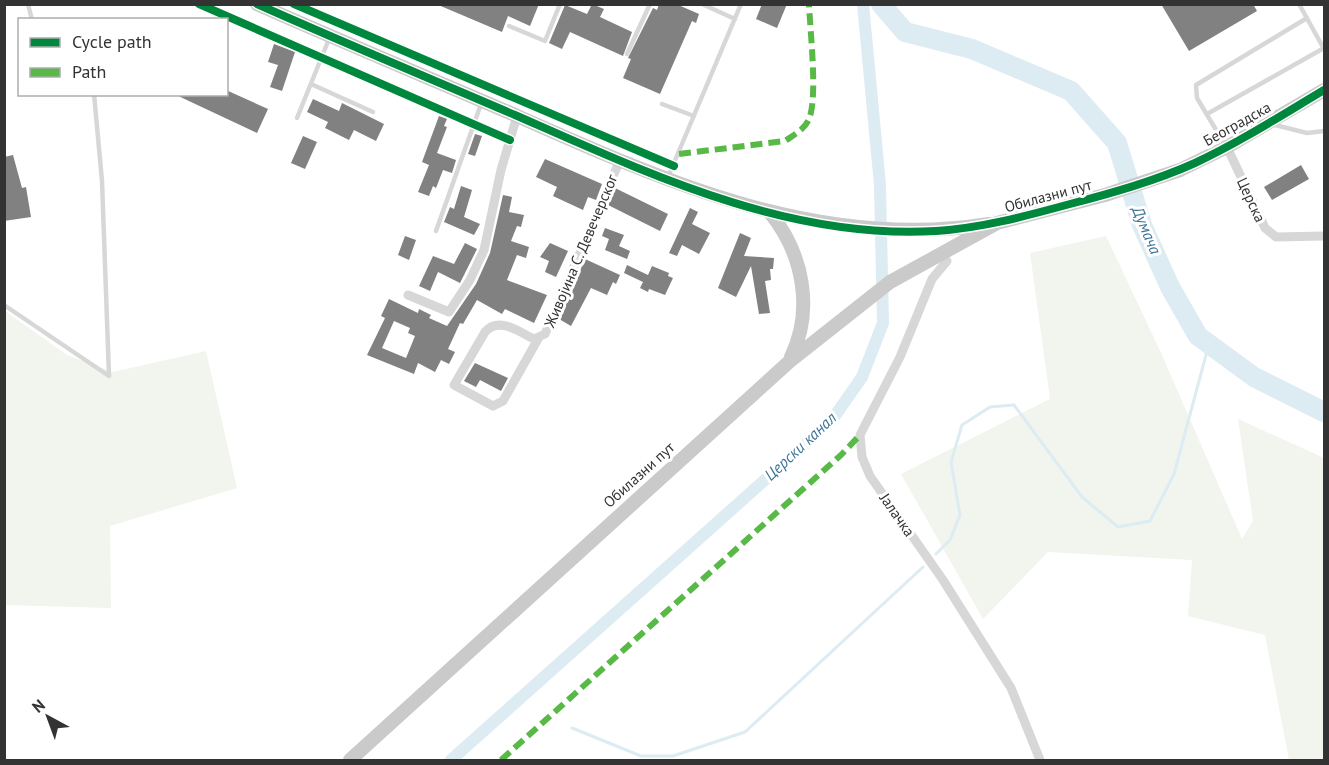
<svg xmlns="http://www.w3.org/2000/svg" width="1329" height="765" viewBox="0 0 1329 765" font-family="'PT Sans',sans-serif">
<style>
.green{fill:#f1f5ed}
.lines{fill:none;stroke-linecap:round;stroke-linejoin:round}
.stream{stroke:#ddebf3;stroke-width:3}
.canal{stroke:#ddebf3;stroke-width:12}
.river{stroke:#ddebf3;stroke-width:20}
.building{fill:#818181;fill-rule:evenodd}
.service{stroke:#d7d7d7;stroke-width:4.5}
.minor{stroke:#d7d7d7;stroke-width:9}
.primary{stroke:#cacaca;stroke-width:14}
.quiet{stroke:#58b947;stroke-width:6;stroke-dasharray:12 6;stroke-linecap:butt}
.cycleway-casing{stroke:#fff;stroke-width:11}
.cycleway{stroke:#00873e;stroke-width:8}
.labels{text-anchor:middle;stroke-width:6;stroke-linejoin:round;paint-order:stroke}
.street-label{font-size:15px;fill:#333;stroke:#fff}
.water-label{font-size:16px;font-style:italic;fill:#3f7597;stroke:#fff}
</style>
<rect width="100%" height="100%" fill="#fff"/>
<path class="green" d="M1106 236 1162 355 1242 539 1253 521 1238 419 1324 458V760H1289L1265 635 1188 616 1192 560 1048 552 983 619 901 474 1050 399 1030 253Z
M5 311 67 355 113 372 206 351 237 488 110 526 111 608 5 605Z"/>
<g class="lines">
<path class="stream" d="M936 554 950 540 960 515 951 462 962 425 990 407 1014 405 1082 497 1118 527 1150 521 1174 474 1209 344
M572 728 641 756H673L745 732 923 567"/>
<path class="canal" d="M451 760 832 420 862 377 883 323 880 185 863 4"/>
<path class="river" d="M881 4 905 32 972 49 1071 91 1117 143 1142 225 1170 287 1198 336 1254 377 1324 412"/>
</g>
<path class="building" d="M436 4H539L530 26 508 16 502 32Z
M592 4 604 9 600 17 632 32 623 56 570 32 562 49 549 43 565 5 587 14Z
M659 4H676L699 14 696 23 692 21 660 94 623 78 631 59 628 58 653 8 657 10Z
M762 4H787L777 28 756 19Z
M1161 4H1253L1257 11 1189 51Z
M274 44 295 52 282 91 270 87 278 65 268 62Z
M226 90 268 109 257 133 174 94H226Z
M313 99 339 111 342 103 384 124 376 141 354 130 349 140 325 128 328 122 307 112Z
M439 116 447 119 444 126 447 127 437 153 456 160 452 173 443 170 436 188 433 186 429 196 418 192 429 165 422 162Z
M475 134 482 136 475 156 468 154Z
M303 136 317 142 305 169 291 163Z
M13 155 22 188 26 187 31 217 4 221V157Z
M545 159 602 184 596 200 588 197 583 210 553 196 557 187 536 177Z
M1301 165 1309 179 1272 200 1264 187Z
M461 186 472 190 464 217 480 224 474 235 444 222 450 207 454 209Z
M615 188 668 214 660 231 608 205Z
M503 195 512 197 509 212 524 215 521 227 517 226 511 241 529 247 526 258 517 255 507 280 547 295 534 323 505 309 502 314 477 300 463 324 460 323 448 349 455 352 449 364 441 360 435 372 418 363 414 374 367 355 385 318 381 316 389 299 418 313 419 309 431 315 429 318 447 326 476 284 490 253ZM394 321 410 328 408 333 415 336 406 358 382 348Z
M690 208 698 212 692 224 710 233 699 254 682 245 677 256 669 253Z
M605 228 624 235 619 246 630 251 627 259 605 250 609 239 602 236Z
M740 233 751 238 744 256 774 258 773 269H770L771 280 765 281 770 313 759 314 751 266 736 297 718 288Z
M405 236 416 240 409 260 398 255Z
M465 243 477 249 460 283 438 272 430 291 419 286 433 256 454 264Z
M550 243 568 251 556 277 545 272 549 261 540 257Z
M585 259 620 275 616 284 613 282 607 295 591 288 571 326 559 319Z
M627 265 648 275 652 266 669 273 668 276 673 278 665 295 649 289 648 292 640 288 643 282 624 273Z
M475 363 508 378 501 391 480 380 476 387 464 381Z"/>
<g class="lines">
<path class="service" d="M28 4 32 20
M702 4 735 19
M1299 4 1324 49
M509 26 545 41 560 4
M627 54 650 4
M311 84 373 112
M94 94 102 181 109 376
M662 104 694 116
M1207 114 1324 48
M297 118 329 39
M1271 124 1307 133 1324 131
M1225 145 1197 98 1196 85 1307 18
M668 177 741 4
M436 231 481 104
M4 305 109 376"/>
<path class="minor" d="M1227 147 1265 228 1276 237 1324 236
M947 261 932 279 900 357 860 435 862 457 870 476 943 580 1011 688 1040 760
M408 295 449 312 470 280 484 250 501 170 517 116
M538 339 503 401 493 406 454 385 485 332C499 316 519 332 534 339L545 334 620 160"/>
<path class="primary" d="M257 4C343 42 429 78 515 115 666 182 820 251 989 224
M771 214C803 254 814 310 791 357
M350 760 790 361 890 282 997 223 1105 195 1180 170 1227 147 1324 90"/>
<path class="quiet" d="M679 154 785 141C794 135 805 129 809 119 818 98 810 30 809 4
M501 760 841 455 860 435"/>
<defs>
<path id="cycleway" d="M199 4 510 140
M257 4C342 42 429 78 515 115 647 173 787 240 936 231 982 228 1026 216 1070 204 1112 193 1155 181 1195 163 1240 142 1282 115 1324 90
M294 4 674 166"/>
</defs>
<use href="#cycleway" class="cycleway-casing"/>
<use href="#cycleway" class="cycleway"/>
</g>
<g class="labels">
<g class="street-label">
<text transform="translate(1237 124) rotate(-29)" y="5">Београдска</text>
<text transform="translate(1048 196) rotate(-15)" y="5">Обилазни пут</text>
<text transform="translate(1251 200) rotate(65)" y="5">Церска</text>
<text transform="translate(581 251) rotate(-67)" y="5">Живојина С. Девечерског</text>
<text transform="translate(639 475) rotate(-42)" y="5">Обилазни пут</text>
<text transform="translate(897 515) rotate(55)" y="5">Јалачка</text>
</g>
<g class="water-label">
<text transform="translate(1147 230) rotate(67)" y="6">Думача</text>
<text transform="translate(800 446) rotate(-43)" y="6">Церски канал</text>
</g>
</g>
<rect width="1329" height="765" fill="none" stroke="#333333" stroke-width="12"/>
<rect x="18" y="18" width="210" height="78" fill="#ffffff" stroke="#adadad" stroke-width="1.5"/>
<rect x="30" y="38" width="30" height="9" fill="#00873e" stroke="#adadad" stroke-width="1.5"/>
<text x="72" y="48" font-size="18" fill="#333333">Cycle path</text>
<rect x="30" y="68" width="30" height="9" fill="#58b947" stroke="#adadad" stroke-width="1.5"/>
<text x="72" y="78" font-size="18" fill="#333333">Path</text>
<g transform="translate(48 717) rotate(319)" stroke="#ffffff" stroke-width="4.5" paint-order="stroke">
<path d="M0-4.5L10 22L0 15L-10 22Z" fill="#333333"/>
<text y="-9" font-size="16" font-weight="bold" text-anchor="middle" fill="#333333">N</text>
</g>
</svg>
